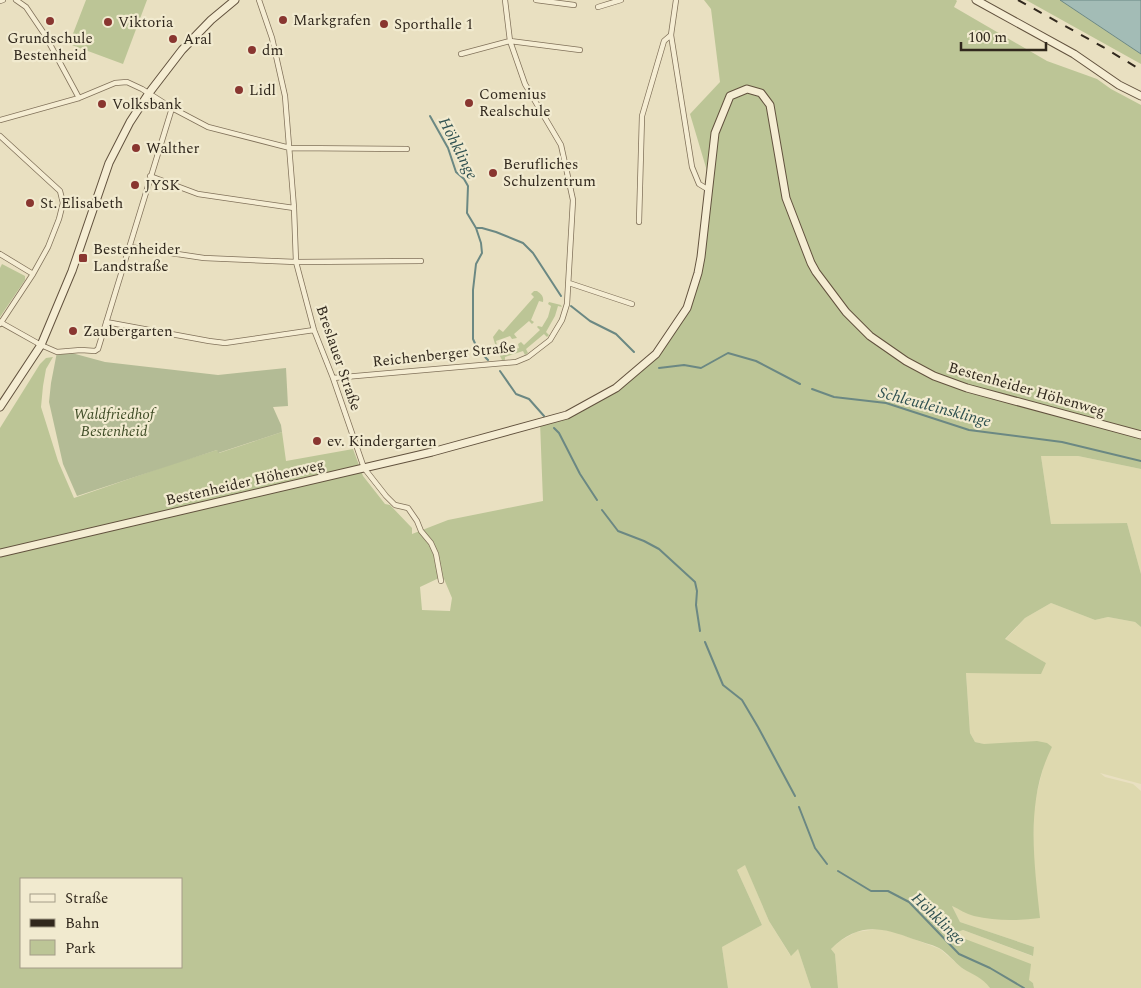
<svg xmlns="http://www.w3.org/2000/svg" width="1141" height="988" viewBox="0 0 1141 988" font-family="Spectral,serif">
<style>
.farmland{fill:#ded9af}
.green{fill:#bcc596;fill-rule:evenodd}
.cemetery{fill:#b3bb95}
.water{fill:#a3bcb6;stroke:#6b8883}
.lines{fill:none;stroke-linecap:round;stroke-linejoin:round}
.stream{stroke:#6b8883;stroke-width:2}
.street-casing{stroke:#80715a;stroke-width:6}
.secondary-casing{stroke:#62523e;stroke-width:9}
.street{stroke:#f5edd3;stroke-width:4.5}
.secondary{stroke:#f5edd3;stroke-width:7}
.rail{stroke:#31281d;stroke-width:2;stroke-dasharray:9 9;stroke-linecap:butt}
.poi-dot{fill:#893630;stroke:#f1eacf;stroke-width:2}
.labels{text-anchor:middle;stroke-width:4.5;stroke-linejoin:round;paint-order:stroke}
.poi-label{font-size:15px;fill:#31281d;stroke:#f1eacf;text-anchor:start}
.street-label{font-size:15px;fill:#31281d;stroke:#f1eacf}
.park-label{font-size:15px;font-style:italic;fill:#3f4c26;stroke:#f1eacf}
.water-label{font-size:16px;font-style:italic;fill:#2e5050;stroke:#f1eacf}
</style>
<rect width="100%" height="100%" fill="#e9e0c1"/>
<path class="farmland" d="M1041 456H1078L1141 469V574L1127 523 1051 524Z
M1051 603 1095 620 1108 617 1135 622 1141 627V784L1100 773 1105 777 1133 784 1141 791V988H1034L1033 983 951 934 963 930 1032 956 1034 947 960 922 952 906 972 915 1033 860 1034 805 1045 760 1052 747 983 744 975 742 970 733 966 673 1046 663 1005 640 1025 618Z
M745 864 769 921 790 955 798 948 811 988H728L722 947 762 925 737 870Z
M878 929 895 932 940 949 962 968 985 980 990 988H838L835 954 831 949 840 941 856 932Z"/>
<path class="green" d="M86 0H147L123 64 69 44Z
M704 0H956L957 1 954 7 1047 61 1097 79 1111 89 1141 105V469L1078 456H1041L1051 524 1127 523 1141 574V627L1135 622 1108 617 1095 620 1051 603 1025 618 1005 639 1046 663 1041 674 966 673 970 733 975 742 984 744 1037 741 1047 743 1052 747C1025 800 1034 861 1040 918 1018 921 995 921 974 916 966 914 959 909 952 906L960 922 1034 947 1033 956 963 930 952 934 1031 964 1029 980 1033 983 1034 988H990C982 977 973 975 962 968 954 962 948 953 939 948 931 944 921 942 913 939 881 927 858 922 831 949L835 954 838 988H811L798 949 791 956 769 921 745 865 737 870 762 925 722 947 728 988H0V428L40 364 46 358 53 357 46 369 43 386 41 407 58 461 74 498 172 464 217 450 219 453 282 432 286 461 353 449 363 476 385 504 390 505 412 528V534L448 520 543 501 540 422 567 415 616 388 656 354 687 308 698 273 710 181 690 114 720 82 711 9ZM439 578 444 579 452 598 450 611 422 610 420 587ZM21 879H181V967H21Z
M1026 0H1060L1141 54V64Z
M2 264 25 276V280L0 317V268Z
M534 291H537C541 294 544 296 543 302L539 301 531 320 534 322 532 324 529 321 514 334 517 338 512 339 510 336 496 341 497 345 495 344 493 337 499 329 503 332 534 297 531 294Z
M549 302 561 305 562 307 558 306 555 316 546 332 549 335 547 337 544 334 526 349 528 353 525 355 523 351 505 357V361L502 360 498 352 500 351 501 354 519 348 518 344 521 342 524 345 540 330 537 327 538 326 542 327 548 317 551 306 548 304Z"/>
<path class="cemetery" d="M57 352H68L105 362 218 375 286 368 288 406 273 407 281 425 282 432 218 453 217 450 77 496 63 464 49 402 51 383Z"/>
<path class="water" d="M1060 0H1141V54Z"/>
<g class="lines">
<path class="stream" d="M430 116 448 148 456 172 464 179 468 186 467 213 476 228 481 243 482 253 476 264 473 290V339L478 350 488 360
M476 228H482L496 232 523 243 533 253 561 296
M571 306 590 321 616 334 634 352
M659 368 684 365 701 368 728 353 756 361 800 384
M500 371 516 394 529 399 544 416
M812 389 834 397 886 403 969 430 1062 442 1141 461
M554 428 559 433 580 474 597 500
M602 510 618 531 644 541 659 549 695 582 697 591 696 605 700 631
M705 642 723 685 742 700 758 727 795 796
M799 807 815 848 827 864
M838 871 871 891H888L909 902 959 954 990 968 1024 988"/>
<defs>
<path id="street" d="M16 0 26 7 45 35 79 98
M259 0 272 38 285 96 294 208 296 262 314 330 333 378 364 468 386 496 395 505 408 508 417 521 421 531 431 543 436 554 441 581
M536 0 574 5
M676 0 671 35 692 167 699 184 709 190
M0 1 3 0
M598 7 621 0
M461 54 510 41 580 50
M0 120 79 98 115 83 127 82 142 89 172 108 208 127 290 148 407 149
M0 136 60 191 63 203 59 219 48 247 33 274 0 324
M150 176 198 194 294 208
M639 222 642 116 664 41 671 35
M130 247 204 258 296 262 421 261
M0 254 33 274
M569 283 632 304
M0 322 41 345 57 352 81 350 95 351 98 349 172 108
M106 322 209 341 225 343 314 330
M333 378 516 362 528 357 550 340 562 320 567 304 573 200 561 145 525 84 510 41 505 0"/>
<path id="secondary" d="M976 0 1074 54 1119 85 1141 96
M0 407 41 345 72 271 109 163 130 122 149 93 182 50 211 20 235 0
M0 553 432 452 567 415 616 388 656 354 687 308 698 273 701 257 715 133 730 96 747 89 761 93 770 105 786 198 811 263 816 272 846 312 870 336 906 361 934 376 967 388 1141 435"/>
</defs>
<use href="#street" class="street-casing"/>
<use href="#secondary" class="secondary-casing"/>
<use href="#street" class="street"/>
<use href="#secondary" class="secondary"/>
<path class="rail" d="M1018 0 1103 47 1141 70"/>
</g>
<g class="poi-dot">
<circle cx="283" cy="20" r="5"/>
<circle cx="50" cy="21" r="5"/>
<circle cx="108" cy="22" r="5"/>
<circle cx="384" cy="24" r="5"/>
<circle cx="173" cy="39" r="5"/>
<circle cx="252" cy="50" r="5"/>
<circle cx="239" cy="90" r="5"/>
<circle cx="469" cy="103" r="5"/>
<circle cx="102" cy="104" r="5"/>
<circle cx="136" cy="148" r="5"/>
<circle cx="493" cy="173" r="5"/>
<circle cx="135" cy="185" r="5"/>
<circle cx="30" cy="203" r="5"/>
<rect x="78" y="253" width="10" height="10" rx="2.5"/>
<circle cx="73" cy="331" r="5"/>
<circle cx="317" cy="441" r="5"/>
</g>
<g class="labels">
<g class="poi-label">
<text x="293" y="25">Markgrafen</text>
<text x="118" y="27">Viktoria</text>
<text x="394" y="29">Sporthalle 1</text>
<text x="50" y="43" text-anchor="middle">Grundschule<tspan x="50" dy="17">Bestenheid</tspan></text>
<text x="183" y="44">Aral</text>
<text x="262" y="55">dm</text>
<text x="249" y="95">Lidl</text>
<text x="479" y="99">Comenius<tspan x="479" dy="17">Realschule</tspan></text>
<text x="112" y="109">Volksbank</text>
<text x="146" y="153">Walther</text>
<text x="503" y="169">Berufliches<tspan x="503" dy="17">Schulzentrum</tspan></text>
<text x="145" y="190">JYSK</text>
<text x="40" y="208">St. Elisabeth</text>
<text x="93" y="254">Bestenheider<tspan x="93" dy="17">Landstraße</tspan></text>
<text x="83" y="336">Zaubergarten</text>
<text x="327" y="446">ev. Kindergarten</text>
</g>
<g class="street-label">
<text transform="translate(444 354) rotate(-6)" y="5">Reichenberger Straße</text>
<text transform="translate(339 358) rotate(71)" y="5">Breslauer Straße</text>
<text transform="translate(1027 389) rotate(16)" y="5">Bestenheider Höhenweg</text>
<text transform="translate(245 482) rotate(-13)" y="5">Bestenheider Höhenweg</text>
</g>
<g class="park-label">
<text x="114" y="419">Waldfriedhof<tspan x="114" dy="17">Bestenheid</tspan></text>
</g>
<g class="water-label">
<text transform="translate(459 148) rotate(63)" y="6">Höhklinge</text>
<text transform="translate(935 406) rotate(15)" y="6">Schleutleinsklinge</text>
<text transform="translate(939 918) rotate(44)" y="6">Höhklinge</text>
</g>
</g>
<rect x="20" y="878" width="162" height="90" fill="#f1eacf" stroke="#a49c88"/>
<rect x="30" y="894" width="25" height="8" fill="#f5edd3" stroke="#a49c88"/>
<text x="65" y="903" font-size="15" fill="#31281d">Straße</text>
<rect x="30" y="919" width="25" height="8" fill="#31281d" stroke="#a49c88"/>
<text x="65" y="928" font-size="15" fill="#31281d">Bahn</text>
<rect x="30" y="940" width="25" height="15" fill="#bcc596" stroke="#a49c88"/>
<text x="65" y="953" font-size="15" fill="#31281d">Park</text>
<path d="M961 42v8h85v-8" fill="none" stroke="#31281d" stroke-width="2.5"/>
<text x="968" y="42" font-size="15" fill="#31281d" stroke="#f1eacf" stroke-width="4" paint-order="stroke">100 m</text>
</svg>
